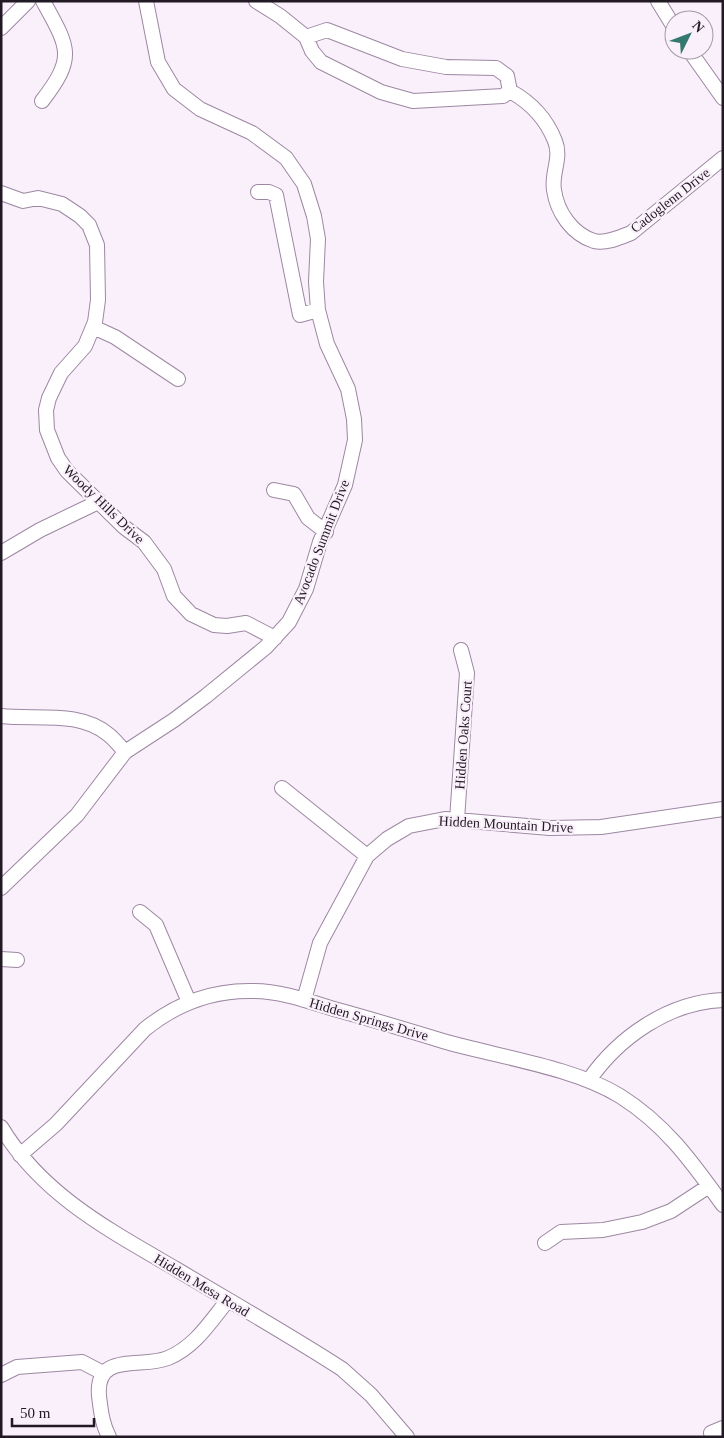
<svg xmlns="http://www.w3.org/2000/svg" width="724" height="1438" viewBox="0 0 724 1438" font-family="Georgia,serif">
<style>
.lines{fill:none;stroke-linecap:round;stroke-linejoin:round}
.minor-casing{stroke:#9d87a2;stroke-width:16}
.minor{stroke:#fff;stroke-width:14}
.labels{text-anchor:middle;stroke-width:4.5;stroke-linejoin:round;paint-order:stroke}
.street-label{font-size:14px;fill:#211923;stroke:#faf0fb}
</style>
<rect width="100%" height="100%" fill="#faf0fb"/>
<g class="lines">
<defs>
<path id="minor" d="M256 1 280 16 306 37 312 51 321 62 381 92 413 101 503 96 510 91
M658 1 674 27
M1 28 28 1
M306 37 327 30 402 59 446 67 496 68 507 76 510 91
M689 50 723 98
M510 91C530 102 546 118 555 141 562 158 551 173 554 190 557 212 572 234 594 241 606 244 621 237 631 233L723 158
M42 101C76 57 69 48 43 1
M258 192H269L276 195 300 315 318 310
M1 193 23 201 38 198 62 204 80 216 89 225 97 245 98 300 95 322 85 346 61 373 49 398 46 410 47 430 58 458 67 471 124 527 144 542 164 569 174 596 191 614 214 625 227 626 246 623 275 638
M93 327 115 337 178 379
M274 490 294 494 308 518 326 532
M1 553 40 530 92 505 98 500
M1 716C36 720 80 710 109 735 115 740 120 746 125 752
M282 788 367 856
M457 820 467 673 461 650
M1 888 77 815 125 752 174 720 206 696 266 647 289 622 306 589 320 542 345 485 355 440 354 419 348 389 327 344 318 310 316 282 318 239 314 216 304 184 286 158 252 133 200 109 174 89 158 62 146 1
M140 912 156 925 189 1002
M1 959 17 960
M304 1000 320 943 367 856 387 839 409 826 445 819 550 828 601 827 723 809
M589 1080C619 1037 669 1002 723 1000
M1 1127C42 1195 109 1230 176 1269 231 1302 288 1334 342 1369L371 1395 407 1437
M20 1155 56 1124 145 1029C176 1004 213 990 253 991 281 991 308 1001 334 1009 371 1019 407 1030 443 1041 498 1057 573 1067 620 1096 666 1125 692 1162 723 1205
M545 1243 561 1232 603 1230 642 1222 671 1211 709 1186
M1 1375 17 1367 82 1362 103 1373
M711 1433 723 1428
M109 1437C102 1423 101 1412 99 1396 95 1351 142 1369 168 1358 195 1347 210 1322 228 1300"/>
</defs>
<use href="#minor" class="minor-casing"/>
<use href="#minor" class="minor"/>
</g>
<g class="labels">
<g class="street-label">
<text transform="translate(670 200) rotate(-38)" y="5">Cadoglenn Drive</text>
<text transform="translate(104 504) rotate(44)" y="5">Woody Hills Drive</text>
<text transform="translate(321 542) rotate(-69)" y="5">Avocado Summit Drive</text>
<text transform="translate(463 735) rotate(-86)" y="5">Hidden Oaks Court</text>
<text transform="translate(506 824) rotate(3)" y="5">Hidden Mountain Drive</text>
<text transform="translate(369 1019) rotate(16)" y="5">Hidden Springs Drive</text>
<text transform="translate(202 1285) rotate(31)" y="5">Hidden Mesa Road</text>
</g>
</g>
<rect width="724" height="1438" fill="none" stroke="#211923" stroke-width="5"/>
<g transform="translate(689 35) rotate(48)"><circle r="24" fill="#faf0fb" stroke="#a39aa5"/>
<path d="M0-4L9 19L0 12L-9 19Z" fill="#337970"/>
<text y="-8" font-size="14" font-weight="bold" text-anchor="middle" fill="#211923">N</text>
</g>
<path d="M12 1418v8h82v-8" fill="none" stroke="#211923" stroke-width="2.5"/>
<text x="20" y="1418" font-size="15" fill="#211923" stroke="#faf0fb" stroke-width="4" paint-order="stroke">50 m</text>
</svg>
